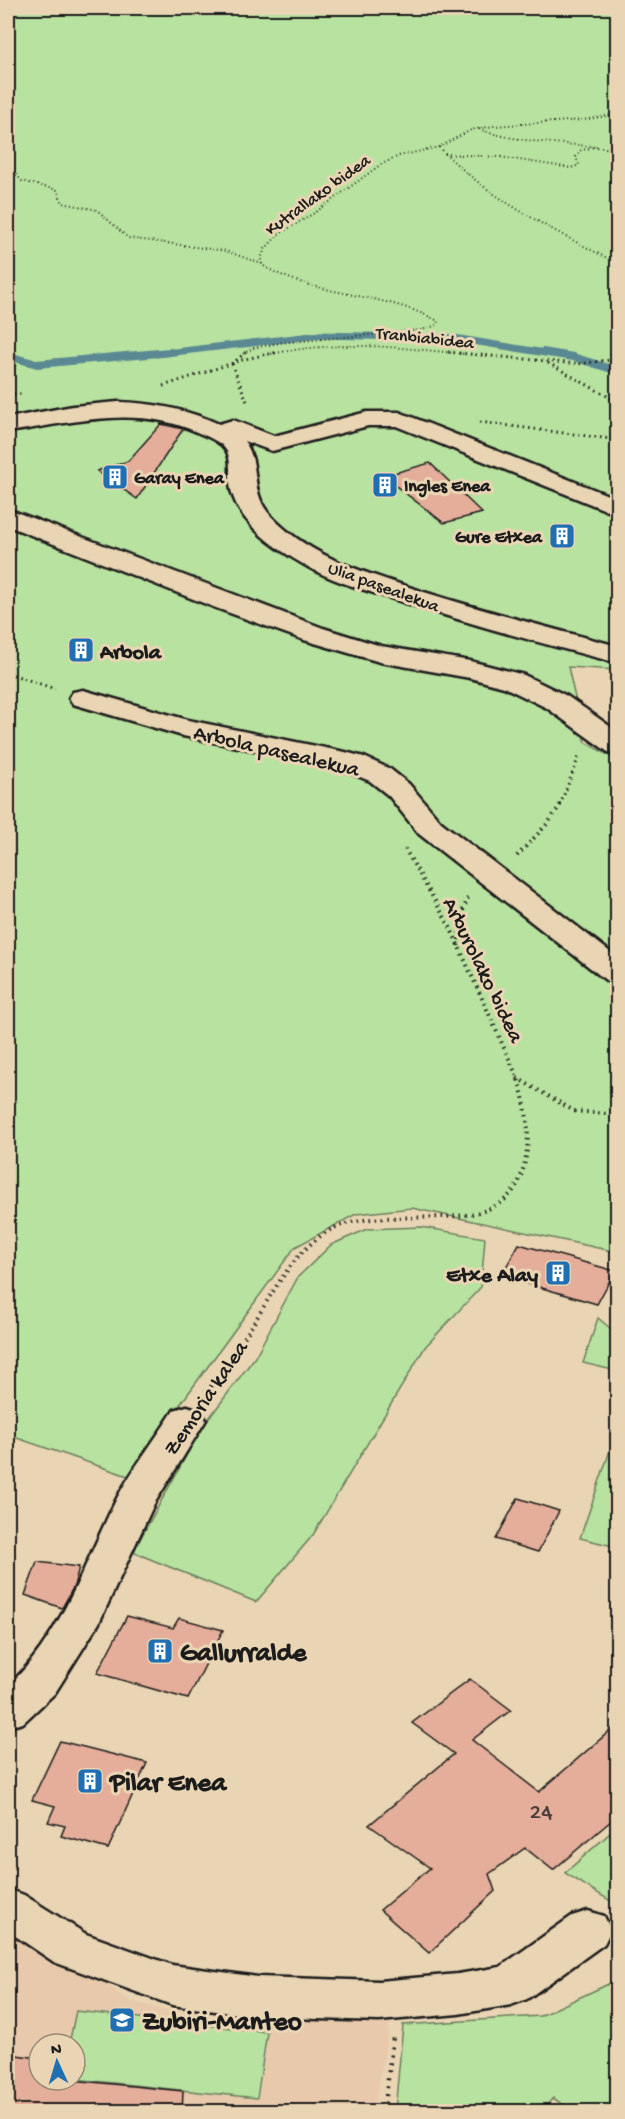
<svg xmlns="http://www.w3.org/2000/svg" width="625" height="2119" viewBox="0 0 625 2119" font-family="'Gochi Hand',sans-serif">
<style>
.built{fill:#e8c9ac;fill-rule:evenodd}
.green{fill:#b8e29f;stroke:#6a7f5e;stroke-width:1.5}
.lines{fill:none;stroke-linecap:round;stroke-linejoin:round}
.stream-far1{stroke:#5a8993;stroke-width:7}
.stream{stroke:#5a8993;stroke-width:8}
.building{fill:#e5ae9b;stroke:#1c1c1c;stroke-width:1.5}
.minor-casing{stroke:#1c1c1c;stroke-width:5}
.path-far3{stroke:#1c1c1c;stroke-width:2;stroke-dasharray:1 3;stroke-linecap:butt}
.path-far2{stroke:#1c1c1c;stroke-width:3;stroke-dasharray:1.5 4;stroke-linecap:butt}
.path-far1{stroke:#1c1c1c;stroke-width:4;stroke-dasharray:1.5 4.5;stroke-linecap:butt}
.path{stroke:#1c1c1c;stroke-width:4.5;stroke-dasharray:2 6;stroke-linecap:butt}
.minor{fill:#e9d5b3;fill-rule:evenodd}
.labels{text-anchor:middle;stroke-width:6;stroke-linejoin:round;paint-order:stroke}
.far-street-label{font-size:18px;fill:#1c1c1c;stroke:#e9d5b3}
.far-poi-label{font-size:18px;font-weight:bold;fill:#1c1c1c;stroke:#e9d5b3;text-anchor:start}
.poi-label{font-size:22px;font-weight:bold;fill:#1c1c1c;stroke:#e9d5b3;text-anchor:start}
.street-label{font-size:22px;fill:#1c1c1c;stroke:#e9d5b3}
.near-number-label{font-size:24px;fill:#4e403c}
.near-poi-label{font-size:27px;font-weight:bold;fill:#1c1c1c;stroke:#e9d5b3;text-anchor:start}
</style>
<rect width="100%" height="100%" fill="#e9d5b3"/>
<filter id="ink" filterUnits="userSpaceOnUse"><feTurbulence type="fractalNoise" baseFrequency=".0167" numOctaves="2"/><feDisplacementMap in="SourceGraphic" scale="12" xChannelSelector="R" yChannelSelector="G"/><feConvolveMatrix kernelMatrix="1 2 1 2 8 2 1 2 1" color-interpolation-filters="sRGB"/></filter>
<g filter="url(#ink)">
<path class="built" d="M8 1928 90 1973 131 2002 197 2016 275 2024 391 2016 374 2111H8ZM39 2044H75V2080H39Z"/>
<path class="green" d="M8 8H617V670L568 667 585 742 617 760 618 950 615 952 618 954 617 1252 412 1208 356 1214 295 1247 128 1476 8 1435Z
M421 1227 485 1238 481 1287 425 1347 313 1535 256 1602 133 1552 201 1429 255 1357 298 1277 331 1245 367 1229Z
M598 1318 617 1334V1371L583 1363Z
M617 1430 618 1547H617L580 1538Z
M617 1827V1905L565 1873Z
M617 1980V2111H573L553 2098 542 2111H395L403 2025 540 2016Z
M76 2011 267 2032 257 2098 75 2079V2044H69Z"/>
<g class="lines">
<path class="stream-far1" d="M157 354 320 335 454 338 552 354"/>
<path class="stream" d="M543 352 573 357 618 371
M8 356 37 364 170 352"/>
</g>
<path class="building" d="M161 424 183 429 137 499 97 471 128 461Z
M430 463 482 513 444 523 383 476Z
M519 1244 615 1271 597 1304 501 1276Z
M518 1498 559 1511 538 1552 496 1539Z
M37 1562 79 1567 74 1586 62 1608 25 1595Z
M127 1616 173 1628 179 1618 223 1630 188 1699 97 1673Z
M470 1679 511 1710 472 1740 539 1792 618 1724V1815L553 1870 525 1848 489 1874 495 1891 429 1953 380 1910 430 1868 369 1825 454 1754 412 1723Z
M60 1741 147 1763 108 1849 61 1836 65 1826 48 1822 55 1806 32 1800Z
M8 2054 39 2058V2080H71L183 2091 182 2112H8Z"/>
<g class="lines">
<defs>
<path id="minor" d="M118 402C154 403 186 409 219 424L233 420 274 436 367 412H399L618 499V515L396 426H368L272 451 244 441C262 465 248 491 271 516 311 559 371 574 424 592 488 612 553 629 618 646V663C546 645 474 625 403 602 372 592 339 584 310 568 278 550 241 527 231 490 228 477 233 461 226 450 220 441 208 437 199 433 137 404 72 423 8 432V418L73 406Z
M8 509 323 628 381 646 470 661 524 675 567 696 618 732V754L608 752 547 708 504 687 470 678 380 662 304 640 216 608 8 526Z
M83 690 188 720 345 752 364 757 390 769 409 784 441 822 618 958V983L607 981 419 834 389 796 370 781 333 766 183 736 73 704 69 698 73 692Z
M187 1406 200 1410 206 1420 154 1504 99 1623 55 1693 23 1723 8 1727V1686C62 1636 84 1564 116 1500 132 1469 155 1440 174 1410Z
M8 1889 24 1895 86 1934 172 1965 258 1977 379 1981 458 1974 500 1967 572 1916 588 1911 604 1916 611 1930 604 1944 527 1999 511 2005 458 2014 379 2021 258 2017 172 2005 54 1962 8 1931Z"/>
</defs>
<use href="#minor" class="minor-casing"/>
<path class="path-far3" d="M479 129C522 145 572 142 618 150
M439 147C493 203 551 228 618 264
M445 154 500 157 571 168 579 165 576 157 579 151 597 146
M8 166 22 181 57 190 63 203 97 210 128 238 226 251 262 264
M243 354 253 348 279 343 422 330 437 325 438 321C382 291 316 298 262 265L261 258 265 249 279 234 316 212 380 165 399 156 439 147 471 130 493 126 583 120 618 114
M271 354C340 340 395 347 464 354"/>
<path class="path-far2" d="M448 352 578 364 618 359
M548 363 618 402
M232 364 246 352
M232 364 248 404
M163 386 245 359 278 352
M8 394H24
M480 422 618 440
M8 673 55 689
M560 805 580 754"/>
<path class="path-far1" d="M517 856 548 823 561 804
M458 946 462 913 469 895
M517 1078 574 1111 618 1115
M214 1382C226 1365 238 1347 250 1329 271 1296 291 1255 325 1233 382 1196 498 1248 522 1173 532 1141 528 1110 518 1079L450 927 405 849"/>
<path class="path" d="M206 1393 215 1381
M384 2112 393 2037"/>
<use href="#minor" class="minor"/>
</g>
</g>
<defs>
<symbol id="building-square" viewBox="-11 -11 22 22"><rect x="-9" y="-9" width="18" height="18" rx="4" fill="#1f6fb2" stroke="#e9d5b3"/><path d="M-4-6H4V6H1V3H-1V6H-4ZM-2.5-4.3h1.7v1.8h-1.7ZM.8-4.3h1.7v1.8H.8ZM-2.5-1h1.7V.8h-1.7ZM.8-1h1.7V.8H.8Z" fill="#fff"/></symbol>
<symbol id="school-square" viewBox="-11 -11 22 22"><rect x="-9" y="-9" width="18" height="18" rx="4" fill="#1f6fb2" stroke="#e9d5b3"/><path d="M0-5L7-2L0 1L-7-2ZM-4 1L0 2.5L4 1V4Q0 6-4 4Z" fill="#fff"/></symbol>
</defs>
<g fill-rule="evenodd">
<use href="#building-square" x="100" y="462" width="30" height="30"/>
<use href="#building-square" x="370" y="470" width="30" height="30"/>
<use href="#building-square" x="547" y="521" width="30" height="30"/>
<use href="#building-square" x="66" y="635" width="30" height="30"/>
<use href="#building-square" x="543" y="1258" width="30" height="30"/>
<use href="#building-square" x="145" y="1636" width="30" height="30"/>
<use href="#building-square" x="75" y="1766" width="30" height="30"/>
<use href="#school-square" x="107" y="2005" width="30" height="30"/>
</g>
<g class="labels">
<g class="far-street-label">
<text transform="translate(317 194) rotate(-36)" y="6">Kutrallako bidea</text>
<text transform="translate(425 337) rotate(6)" y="6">Tranbiabidea</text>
<text transform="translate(384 586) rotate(20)" y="6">Ulia pasealekua</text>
</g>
<g class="far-poi-label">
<text x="134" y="483">Garay Enea</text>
<text x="404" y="491">Ingles Enea</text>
<text x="542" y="542" text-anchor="end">Gure Etxea</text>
</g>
<g class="poi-label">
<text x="100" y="658">Arbola</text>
<text x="538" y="1281" text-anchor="end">Etxe Alay</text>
</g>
<g class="street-label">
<text transform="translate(277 749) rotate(13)" y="8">Arbola pasealekua</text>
<text transform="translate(485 969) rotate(64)" y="8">Arburolako bidea</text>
<text transform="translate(204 1397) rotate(-56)" y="8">Zemoria kalea</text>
</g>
<g class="near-number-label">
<text x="541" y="1818">24</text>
</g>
<g class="near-poi-label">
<text x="180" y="1660">Gallurralde</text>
<text x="110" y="1790">Pilar Enea</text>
<text x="142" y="2029">Zubiri-Manteo</text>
</g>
</g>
<rect width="625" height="2119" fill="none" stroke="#e9d5b3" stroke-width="30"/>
<rect x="15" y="15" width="595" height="2089" fill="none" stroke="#1c1c1c" stroke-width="2" filter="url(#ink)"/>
<g transform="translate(57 2062) rotate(356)"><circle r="28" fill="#e9d5b3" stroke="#978b77" stroke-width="1.5"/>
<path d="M0-4.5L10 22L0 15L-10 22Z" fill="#1f6fb2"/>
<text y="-9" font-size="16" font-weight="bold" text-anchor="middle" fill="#1c1c1c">N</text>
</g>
</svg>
